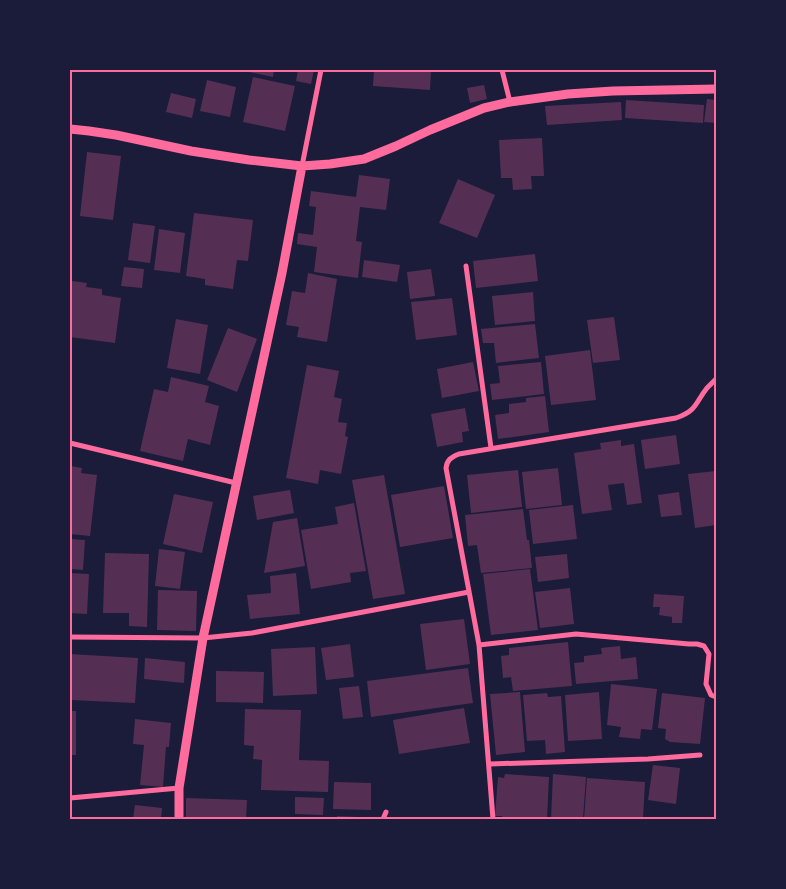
<svg xmlns="http://www.w3.org/2000/svg" width="786" height="889" viewBox="0 0 786 889" font-family="Bitter,serif">
<style>
.building{fill:#542f53}
.lines{fill:none;stroke-linecap:round;stroke-linejoin:round}
.minor{stroke:#ff6b9d;stroke-width:5}
.tertiary{stroke:#ff6b9d;stroke-width:9}
.neatline{fill:none;stroke:#ff6b9d;stroke-width:2}
</style>
<rect width="100%" height="100%" fill="#1b1b3a"/>
<path class="building" d="M249 70H274L273 77 249 72Z
M298 70H314L311 84 296 81Z
M374 70H431L430 90 373 86Z
M253 77 295 86 285 131 243 122Z
M207 80 236 87 230 117 200 111Z
M484 85 487 99 470 103 467 88Z
M171 93 196 99 192 118 166 112Z
M707 99 716 100V123L704 122Z
M626 100 704 105 703 123 625 118Z
M621 102 622 120 547 125 545 106Z
M542 138 544 176H531L532 189 513 190 512 178H501L499 140Z
M87 152 121 156 113 220 80 216Z
M359 175 390 179 386 210 360 207 356 241 362 242 358 278 314 272 317 247 297 244 298 233 313 235 316 207 309 206 311 191 356 197Z
M458 179 495 195 477 238 439 223Z
M194 213 253 220 248 261 237 260 233 289 205 285V279L186 276Z
M133 223 155 226 150 263 128 260Z
M159 229 185 233 180 273 154 270Z
M535 254 538 281 476 288 473 261Z
M364 260 400 265 397 282 362 277Z
M124 267 144 269 142 288 121 286Z
M431 269 435 296 410 299 407 272Z
M308 273 337 279 327 342 297 337 299 327 286 325 292 291 305 293Z
M72 281 87 283 86 287 102 289V295L121 298 115 343 70 337V294Z
M533 292 535 321 495 325 492 296Z
M452 298 457 335 416 340 411 302Z
M614 317 620 360 593 363 587 320Z
M176 319 208 325 200 374 167 368Z
M535 324 539 358 496 363 494 343H483L481 329Z
M228 328 257 339 237 392 207 380Z
M590 350 596 400 551 405 545 356Z
M473 362 479 391 442 398 437 369Z
M541 362 544 394 492 400 490 384 500 383 498 366Z
M307 365 339 371 334 397 342 399 338 422 347 423 345 436 348 437 341 474 320 470 318 484 286 478Z
M171 377 209 386 205 402 219 406 210 445 188 439 183 461 140 451 154 389 168 392Z
M545 396 549 432 498 439 495 415 509 413V404L526 402V398Z
M465 408 469 431 462 432 463 442 437 447 431 414Z
M676 435 680 464 645 469 641 440Z
M621 440V446L634 444 642 503 627 505 624 483 608 485 612 510 582 514 574 453 601 449 600 443Z
M70 466 82 468 81 473 97 475 90 536 70 534Z
M558 468 562 505 526 509 522 472Z
M518 470 522 507 471 513 467 475Z
M716 471V525L695 528 688 474Z
M384 475 405 594 373 599 352 480Z
M444 486 453 538 400 547 391 495Z
M290 490 294 513 257 520 253 496Z
M679 492 682 515 661 517 658 495Z
M174 494 213 502 202 553 163 544Z
M354 503 366 571 350 573 351 582 311 589 301 530 338 524 335 507Z
M573 505 577 539 533 544 529 510Z
M523 509 527 540H529L532 568 481 573 477 545 514 541 468 546 465 515Z
M297 518 305 566 264 573 273 522Z
M70 539 85 540 83 570 70 569Z
M159 549 185 552 180 589 155 586Z
M105 553 149 554 147 627 129 626V613H103Z
M567 554 569 578 538 582 535 557Z
M530 569 538 630 491 635 483 574Z
M70 573 89 574 87 614 70 613Z
M296 573 300 614 250 619 247 595 271 593 270 576Z
M570 588 574 624 540 628 535 592Z
M158 590 197 591 196 631 157 630Z
M654 594 684 596 682 623H672V617L659 615 660 607H653Z
M464 619 470 664 426 670 420 624Z
M568 642 572 686 513 691 511 677 503 678 501 656 509 655V648Z
M350 644 354 677 326 680 321 648Z
M620 646 621 659 636 657 638 679 576 684 574 663 584 662V656L602 654 601 648Z
M315 647 317 694 273 696 271 649Z
M70 654 138 658 135 703 70 700Z
M145 658 185 662 184 683 144 679Z
M468 668 473 703 371 717 367 681Z
M216 671 264 672 263 703 216 702Z
M611 684 657 689 652 730 641 729 640 739 619 737 621 727 607 725Z
M359 686 363 717 343 719 339 688Z
M520 692 525 752 496 755 490 694Z
M599 692 602 739 568 741 565 695Z
M547 693 548 697 561 696 565 752 546 754 545 740 527 741 523 695Z
M662 693 705 698 700 744 670 742 665 739 666 729 658 728Z
M464 708 470 743 399 754 393 720Z
M245 709 301 710 299 760 329 761 328 792 261 790 262 760 253 759 254 746 244 745Z
M70 711H76V755H70Z
M135 719 171 723 169 747H166L163 787 140 785 144 745 133 744Z
M653 765 680 768 676 804 648 800Z
M505 774 549 777 547 819H502V816H495L498 777 504 778Z
M553 774 586 777 583 819H551Z
M587 778 645 782 643 819H584Z
M334 782 371 783V810L333 809Z
M295 797 324 798 323 815 295 814Z
M186 798 247 800 246 819H186Z
M135 805 162 808 161 819H133Z
M337 816 358 817V819H337Z"/>
<g class="lines">
<path class="minor" d="M502 70 510 102
M302 166 321 70
M466 266 491 448
M70 443 236 483
M70 637 203 638 252 633 469 592
M479 645 576 634 689 644H697L704 646 709 654 706 684 711 695 716 697
M490 764 648 759 700 755
M70 798 179 788
M383 819 386 812
M493 819 479 645 446 468C447 460 451 457 459 454L676 418C697 411 695 403 707 388 710 385 713 382 716 379"/>
<path class="tertiary" d="M70 129 89 131 116 135 191 151 249 160 302 166 330 164 364 159 396 146 430 130 462 117 484 108 510 102 568 94 613 91 716 89
M179 819V788L203 638 282 273 302 166"/>
</g>
<rect width="786" height="889" fill="none" stroke="#1b1b3a" stroke-width="142"/>
<rect x="71" y="71" width="644" height="747" class="neatline"/>
</svg>
